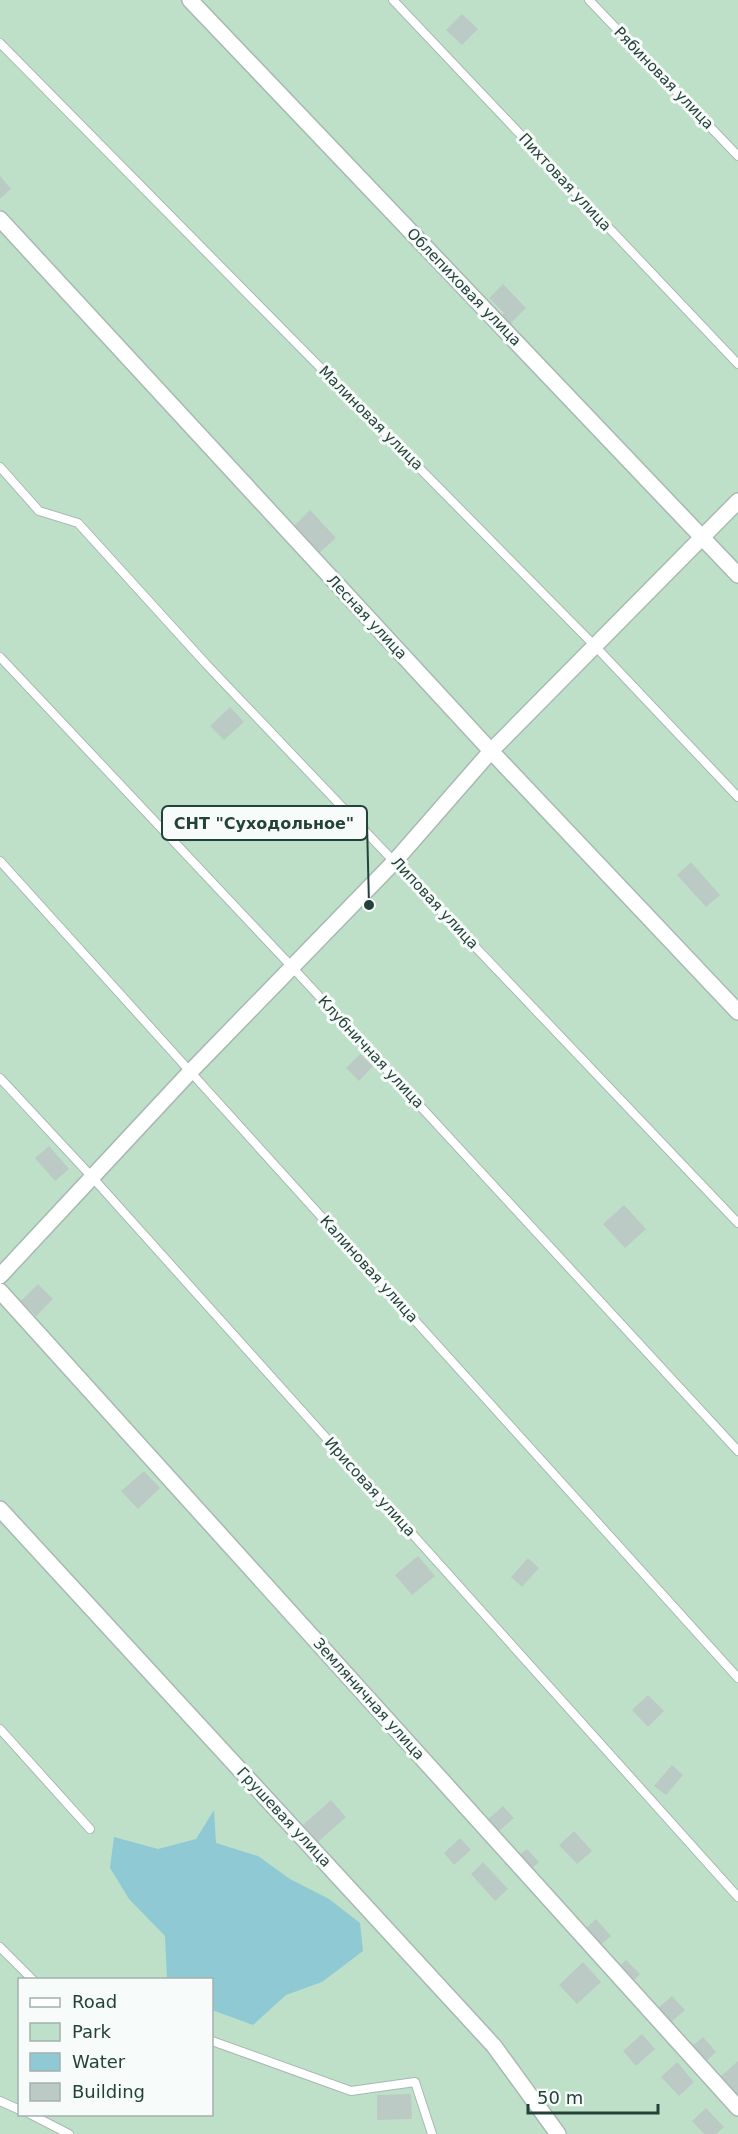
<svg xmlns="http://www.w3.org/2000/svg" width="738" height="2134" viewBox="0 0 738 2134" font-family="'DejaVu Sans',sans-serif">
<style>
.green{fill:#bfe0c8;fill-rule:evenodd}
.water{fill:#8ec9d4}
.building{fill:#bbcac4}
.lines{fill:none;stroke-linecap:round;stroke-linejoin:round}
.service-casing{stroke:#a8b8b2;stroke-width:10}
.minor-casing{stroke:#a8b8b2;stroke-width:18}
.service{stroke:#fff;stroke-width:8}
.minor{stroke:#fff;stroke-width:15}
.labels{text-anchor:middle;stroke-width:6;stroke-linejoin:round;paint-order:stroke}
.street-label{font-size:15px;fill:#24423a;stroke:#f7fbf9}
.leader{fill:none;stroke:#24423a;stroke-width:2}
.callout-dot{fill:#24423a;stroke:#f7fbf9;stroke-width:2}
.callout{fill:#f7fbf9;stroke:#24423a;stroke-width:2}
.callout-label{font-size:16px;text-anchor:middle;font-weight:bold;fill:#24423a}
</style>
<rect width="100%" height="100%" fill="#e6efeb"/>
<path class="green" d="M0 0H738V2134H0ZM20 1980H212V2114H20Z"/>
<path class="water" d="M214 1810 216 1843 258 1856 290 1879 329 1899 360 1923 363 1951 322 1982 286 1995 253 2025 212 2010V1980L167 1979 165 1936 129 1899 110 1868 114 1837 158 1849 196 1839Z"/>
<path class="building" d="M462 14 478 29 462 45 446 30Z
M0 176 11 189 0 199Z
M503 284 526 308 507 327 499 319 504 313 489 298Z
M310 510 336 538 318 554 293 527Z
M230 707 244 722 224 740 210 726Z
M691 862 720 895 706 907 677 875Z
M360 1054 373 1066 359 1081 346 1068Z
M49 1146 69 1169 55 1181 35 1158Z
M624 1205 646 1229 625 1248 603 1224Z
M38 1284 53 1299 36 1316 21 1301Z
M144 1471 160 1488 138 1509 121 1491Z
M418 1556 435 1576 412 1595 395 1575Z
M528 1558 539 1568 522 1587 511 1577Z
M648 1695 664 1711 648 1727 632 1710Z
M672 1765 683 1775 666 1795 654 1786Z
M331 1800 346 1817 318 1842 303 1825Z
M503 1806 514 1818 496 1834 485 1822Z
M574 1831 592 1851 577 1864 559 1845Z
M460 1838 471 1850 454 1865 444 1853Z
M527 1849 539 1862 529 1871 517 1857Z
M483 1862 508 1889 495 1901 471 1874Z
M596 1919 611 1936 599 1946 584 1930Z
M626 1960 640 1974 630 1984 616 1969Z
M583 1962 601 1982 577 2004 559 1985Z
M672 1996 685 2010 671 2022 658 2008Z
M642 2034 655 2049 636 2066 623 2051Z
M703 2037 716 2052 704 2063 690 2048Z
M738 2061V2099L719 2078Z
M677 2062 694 2082 679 2096 661 2077Z
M411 2094 412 2119 377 2120V2095Z
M706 2108 724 2127 716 2134H704L692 2121Z"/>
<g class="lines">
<defs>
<path id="service" d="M393 0 738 364
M589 0 738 156
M0 43 594 645 738 797
M0 467 39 511 78 523 207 665 738 1223
M0 657 293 968 738 1451
M0 861 738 1678
M0 1078 92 1177 738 1897
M0 1729 90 1829
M0 1947 33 1980
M212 2041 351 2091 415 2082 432 2134
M0 2101 20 2110
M30 2114 69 2134"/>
<path id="minor" d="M190 0 738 575
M0 219 491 751 738 1012
M0 1276 191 1071 395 861 491 751 738 501
M0 1291 738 2108
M0 1509 494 2046 558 2134"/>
</defs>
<use href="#service" class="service-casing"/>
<use href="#minor" class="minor-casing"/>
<use href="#service" class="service"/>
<use href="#minor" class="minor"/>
</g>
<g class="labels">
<g class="street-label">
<text transform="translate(664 78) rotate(46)" y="5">Рябиновая улица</text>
<text transform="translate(565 182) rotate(47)" y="5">Пихтовая улица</text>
<text transform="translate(464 287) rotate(46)" y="5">Облепиховая улица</text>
<text transform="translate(371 418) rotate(45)" y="5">Малиновая улица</text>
<text transform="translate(367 617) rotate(47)" y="5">Лесная улица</text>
<text transform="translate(435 903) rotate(47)" y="5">Липовая улица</text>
<text transform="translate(371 1052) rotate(47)" y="5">Клубничная улица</text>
<text transform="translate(369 1269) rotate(48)" y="5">Калиновая улица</text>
<text transform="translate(370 1487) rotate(48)" y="5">Ирисовая улица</text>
<text transform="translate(369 1699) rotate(48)" y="5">Земляничная улица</text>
<text transform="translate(284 1817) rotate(47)" y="5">Грушевая улица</text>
</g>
</g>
<path class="leader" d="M369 905L367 823"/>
<circle class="callout-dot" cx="369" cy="905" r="6"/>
<rect class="callout" x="162" y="806" width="205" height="34" rx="6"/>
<g class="callout-label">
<text x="264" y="829">СНТ "Суходольное"</text>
</g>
<rect x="18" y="1978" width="195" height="138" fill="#f7fbf9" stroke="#a3b1ad" stroke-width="1.5"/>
<rect x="30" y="1998" width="30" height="9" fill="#ffffff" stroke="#a3b1ad" stroke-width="1.5"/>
<text x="72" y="2008" font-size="18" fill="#24423a">Road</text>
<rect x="30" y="2023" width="30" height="18" fill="#bfe0c8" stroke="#a3b1ad" stroke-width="1.5"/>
<text x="72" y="2038" font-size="18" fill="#24423a">Park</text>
<rect x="30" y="2053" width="30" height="18" fill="#8ec9d4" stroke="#a3b1ad" stroke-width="1.5"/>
<text x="72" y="2068" font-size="18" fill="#24423a">Water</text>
<rect x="30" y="2083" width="30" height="18" fill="#bbcac4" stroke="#a3b1ad" stroke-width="1.5"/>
<text x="72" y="2098" font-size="18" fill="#24423a">Building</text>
<path d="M528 2104v9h130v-9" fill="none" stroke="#24423a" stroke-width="3"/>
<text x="537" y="2104" font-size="18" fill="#24423a" stroke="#f7fbf9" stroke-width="4.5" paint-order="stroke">50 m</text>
</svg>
